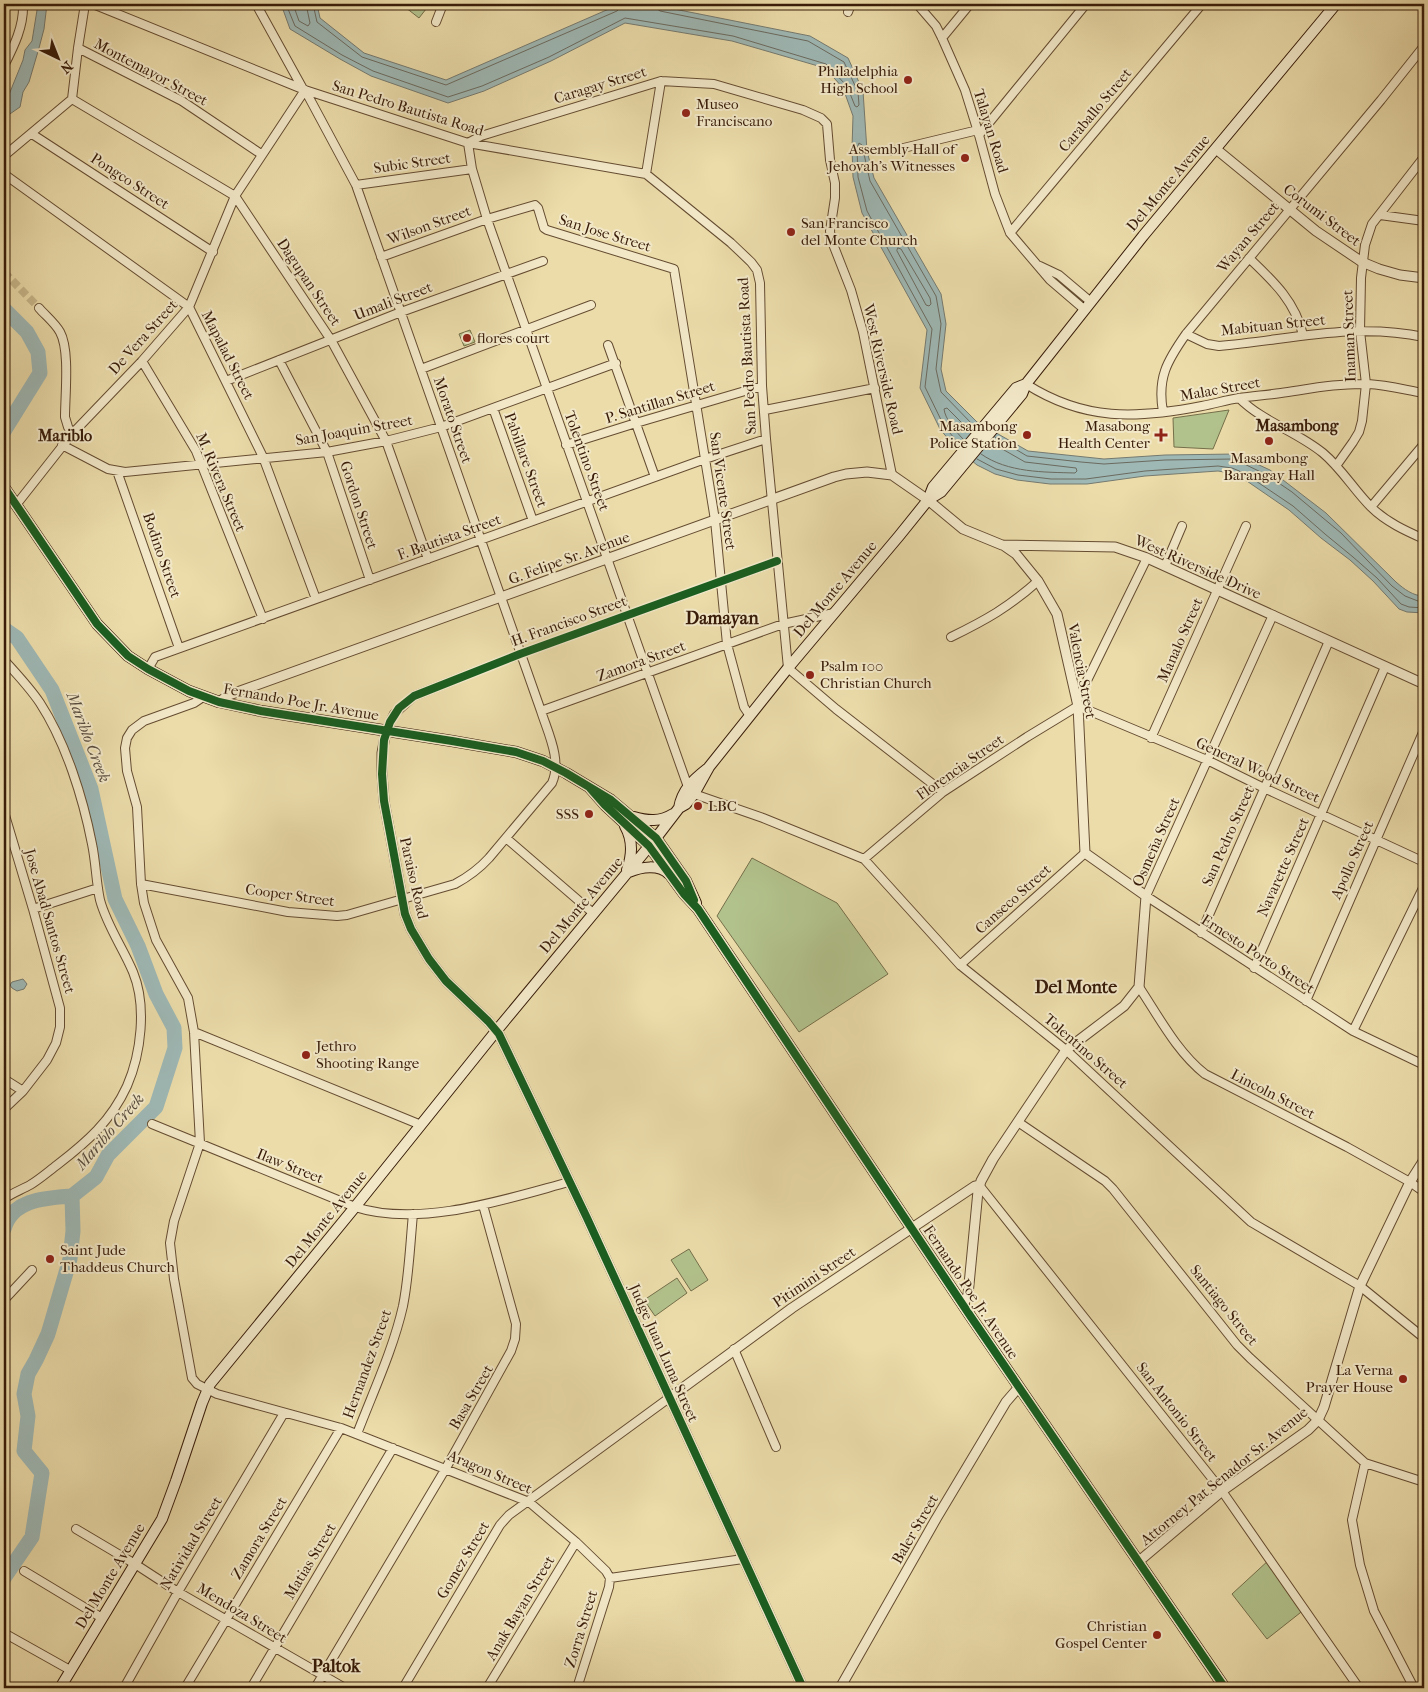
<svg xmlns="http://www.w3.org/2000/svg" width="1428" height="1692" viewBox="0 0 1428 1692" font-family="'IM FELL French Canon',serif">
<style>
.green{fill:#b2c28c;stroke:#756f4a}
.water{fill:#9eb8b5;stroke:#757a70}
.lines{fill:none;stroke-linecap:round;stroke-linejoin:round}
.shore{stroke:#6b6a5f;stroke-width:1}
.river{stroke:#9eb8b5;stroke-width:15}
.minor-tunnel{stroke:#c7b68a;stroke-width:8;stroke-dasharray:8 4;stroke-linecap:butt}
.minor-casing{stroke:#654c31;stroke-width:10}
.tertiary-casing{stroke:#654c31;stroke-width:11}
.secondary-casing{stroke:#381c09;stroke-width:12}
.minor{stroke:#f2e8c8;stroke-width:8}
.tertiary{stroke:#f2e8c8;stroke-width:9}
.secondary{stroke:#f2e8c8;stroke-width:10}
.cycleway-casing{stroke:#f2e8c8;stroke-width:11}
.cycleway{stroke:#1b5e20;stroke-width:8}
.poi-dot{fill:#8f2418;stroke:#f2e8c8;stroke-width:2}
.labels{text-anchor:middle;stroke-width:4;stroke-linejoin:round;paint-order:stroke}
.poi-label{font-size:15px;fill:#381c09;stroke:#f2e8c8;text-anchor:end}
.street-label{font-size:15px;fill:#381c09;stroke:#f2e8c8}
.neighbourhood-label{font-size:16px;font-weight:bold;fill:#381c09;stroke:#f2e8c8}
.water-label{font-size:16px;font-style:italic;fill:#574b3d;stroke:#f2e8c8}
.quarter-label{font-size:18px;font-weight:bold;fill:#381c09;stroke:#f2e8c8}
</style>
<rect width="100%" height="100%" fill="#ebdcaa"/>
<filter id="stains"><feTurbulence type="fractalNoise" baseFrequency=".004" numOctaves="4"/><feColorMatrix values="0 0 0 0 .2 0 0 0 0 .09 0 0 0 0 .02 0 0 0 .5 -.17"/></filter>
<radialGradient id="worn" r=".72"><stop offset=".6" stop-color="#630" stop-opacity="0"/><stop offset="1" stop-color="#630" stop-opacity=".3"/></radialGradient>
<path class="green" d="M401 4H430L419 18Z
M470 330 475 342 464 346 459 334Z
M1229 410 1213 449 1174 447 1173 418Z
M752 858 837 903 888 974 799 1032 717 916Z
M689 1249 708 1280 691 1291 671 1260Z
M677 1278 687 1293 655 1316 644 1300Z
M1270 1559 1305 1609 1267 1639 1232 1594Z"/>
<path class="water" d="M38 4H47L44 29 39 48 29 82 23 92 20 107 4 118V101L8 97 23 60 25 50 32 41Z
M281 4H317L320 18 364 53 446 80 618 5 649 4 810 36 848 58 863 91 867 151 874 178 941 294 946 324 941 369 946 391 977 422 1028 451 1104 459 1165 455 1235 454 1270 470 1326 513 1396 582C1404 589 1413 596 1424 596V613L1407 612 1399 609 1373 581 1350 560 1321 538 1289 510 1241 477 1230 473 1218 471 1145 476 1087 484H1050L1017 480 995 474 977 465 954 446 940 429 920 388 927 330 862 213 853 177 852 148 853 116 843 88 825 68 732 41 625 23 551 61 484 91 448 103 371 76 340 59 290 29Z
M23 979 27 984 24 989 17 991 12 988 10 985 12 982Z"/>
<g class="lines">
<path class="shore" d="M286 4 295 26 342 55 373 71 448 97 482 86 549 57 625 18 733 36 826 64 847 86 855 106 857 107 859 105 858 92 844 62 808 41 660 11 656 8 655 4
M293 4 299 21 308 26 310 23 306 4
M313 4 317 22 362 57 446 85 617 11 620 8V4
M898 248 901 249 930 298 931 304 929 306 926 305 897 251Z
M995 437 1027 456 1081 462 1104 464 1165 460 1234 459 1267 475 1292 492 1341 533 1392 586 1405 596 1418 601H1424
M964 440C956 432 945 419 944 409L947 408 971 432
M960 445 944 426 925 387 932 329 867 211 858 177 857 148 859 143 862 145 870 181 936 296 941 324 936 369 941 392 975 427
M981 454C1008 473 1044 472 1075 473L1077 471 1076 468 1025 462 990 442
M977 459 996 469 1018 475 1051 479H1086L1145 471 1218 466 1232 468 1244 473 1293 506 1325 534 1353 557 1377 578 1401 604 1409 607 1424 608"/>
<path class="river" d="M4 309 27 332 38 352 40 373 4 431
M4 629 17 638 52 690 91 789 115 899 138 946 156 994 174 1028 175 1048 156 1107 108 1155 96 1177 72 1196
M4 1229C12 1199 46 1198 72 1196
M4 1578 32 1537 42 1473 24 1451 28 1416 24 1394 28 1374 36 1360 48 1334 70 1259 73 1231 72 1196"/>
<path class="minor-tunnel" d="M4 272 39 308"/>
<defs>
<path id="minor" d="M93 4 305 90 468 143 646 174 731 243 751 262 757 270 760 283 762 386 766 439 788 668 836 709 943 792
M256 4 303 89
M917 4 936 26 942 38 965 90 979 135 995 194 1010 233 1050 280 1085 310
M848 12 851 4
M436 22 443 4
M942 38 970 4
M78 48 182 101 261 154
M4 66C14 46 24 26 23 4
M72 99 235 196 331 340 386 441 428 559
M32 134 213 252
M979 135 1086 4
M891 151 978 130
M4 156 72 99 78 48 85 4
M4 174 189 307 263 457 316 599
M646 174 661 81
M356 185 472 169
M1380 215 1424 221
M1010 233 1202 4
M381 257 487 219 535 205 538 208 544 228 547 230 674 269 715 520 727 644 744 707 750 716
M1249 258C1273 281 1295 301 1303 335
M1040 266 1059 275 1091 302
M39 308C46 316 55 323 60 332 70 350 65 395 65 417L68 427 72 434
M1186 334 1207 344 1219 346C1289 340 1353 322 1424 337
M608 345 655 477
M279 360 327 452 370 580
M142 361 196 451 263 619
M421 369 591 305
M226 381 401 312 543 261
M1026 384C1084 421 1136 419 1202 406 1214 404 1226 400 1239 398 1253 396 1267 395 1281 393 1309 389 1339 383 1368 384 1387 385 1406 390 1424 393
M1239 398C1263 422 1296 431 1323 453 1342 469 1354 490 1371 507 1386 522 1406 531 1424 539
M493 408 533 521
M765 410 875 388
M1163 412C1157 378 1167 361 1186 334L1381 100 1424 46
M62 445 108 469 125 472 327 452 386 441 441 427 616 363
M566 445 636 423 762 386
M1336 466 1353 442 1359 432 1362 421 1366 384 1360 331 1361 278 1365 245 1372 224 1424 157
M117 471 179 648
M16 505 72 434 142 361 189 307 235 196 305 90
M1371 507 1424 444
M1165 566 1182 526
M1273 615 1146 896 1353 1031 1424 1065
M951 637C986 620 1009 607 1038 581
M4 660C16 673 30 688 40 703 66 743 83 798 92 844 96 863 96 882 100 900 107 926 123 948 133 972 147 1006 141 1054 127 1086 111 1121 87 1142 57 1165 49 1171 40 1179 30 1185 21 1190 12 1193 4 1199
M148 669 155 657 705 459 766 439
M203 697 194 703 144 721 132 730 127 738 125 748 127 771 137 807 141 884 144 903 156 940 188 998 194 1032 200 1143 174 1221 170 1243 174 1279 192 1378 197 1384 217 1394 341 1428 529 1502 576 1542 606 1571 610 1578 743 1559
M1077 701 1147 558
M541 711 783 624 834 613
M386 731 394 714 414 696 520 654 777 561
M1151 738 1246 526
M688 787 487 219 472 169 468 143 481 136 661 81 714 84 803 110 821 118 827 124 830 160 835 183V198L830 231 831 239 851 290 863 332 892 475
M694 794 763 818 864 859 960 965 1066 1050 1251 1222 1360 1286 1424 1338
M4 812 33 909 60 1008V1027L56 1043 47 1060 23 1091 4 1109
M506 838 593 913
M864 859 943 792 1027 737 1078 706 1207 760 1264 788 1424 862
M141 884 288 912 337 916 347 915 455 884C468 877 479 869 489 858L552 783C562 760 548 733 541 711L356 185 305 90
M33 909 98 888
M1201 933 1329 641
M960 965 1085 853
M1254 968 1385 667
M1139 987C1159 1017 1177 1052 1205 1074L1347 1147 1410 1182 1424 1192
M1306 1001 1424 730
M1353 1031 1424 886
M194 1032 421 1125
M4 1079 23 1091
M1018 1122 1105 1181 1113 1189 1237 1345 1250 1358 1365 1463 1424 1482
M152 1124 355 1207C420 1228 506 1199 569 1182
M979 1185 1222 1491 1359 1688
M4 1300 32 1270
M734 1349 776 1447
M357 1434C373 1392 393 1350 403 1306 409 1276 410 1245 413 1214
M1365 1463 1352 1520 1360 1565 1374 1611 1414 1688
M76 1529 135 1564 178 1592 345 1688
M24 1571 102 1618
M4 1633 70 1670
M124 1688 178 1592 284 1413
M185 1688 341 1428
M251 1688 393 1448
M315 1688 446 1468 511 1351 515 1339 516 1324 483 1205
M403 1688 500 1525 509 1515 669 1398
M487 1688 576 1542
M577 1688 609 1587 610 1578"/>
<path id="tertiary" d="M1216 149 1316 231 1362 262 1379 269 1400 275 1424 278
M219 702 229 695 834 477 846 474 867 472 892 475 928 500 963 529 1002 545 1115 547 1147 558 1424 684
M386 731 382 753V774L384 801 405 914 411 929 429 959 446 981 488 1021 499 1034 587 1218 803 1688
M963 1305 968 1295 978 1191 981 1181 993 1159 1066 1050 1124 1006 1139 987 1146 896 1085 853 1078 706 1057 614 1038 581 1016 554 1003 545
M669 1398 792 1308 975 1186 979 1185
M1138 1562 1222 1491 1308 1430 1318 1420 1324 1407 1360 1286 1410 1182 1424 1160
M840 1688 936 1519 1006 1402 1019 1387"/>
<path id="secondary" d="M4 487 97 624 128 656 148 669 189 691 219 702 261 711 452 741 516 752 543 761 566 773 611 800 656 838 686 881 696 903
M928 500 941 492 1022 394 1026 384 1143 236 1336 4
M590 788 605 805 649 846 684 894 698 909 971 1317 1225 1688
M679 808C682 790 693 780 707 769
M634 817C648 821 660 822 673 814
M625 826C633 840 632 856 627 870
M629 872C641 867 659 864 669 874
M60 1688 162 1519 176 1481 202 1403 210 1384 355 1207 497 1030 656 838 679 808 686 804 694 794 709 767 788 668 899 536 928 500 933 487 1016 388 1026 384"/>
</defs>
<use href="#minor" class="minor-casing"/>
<use href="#tertiary" class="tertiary-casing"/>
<use href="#secondary" class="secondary-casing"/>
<use href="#minor" class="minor"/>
<use href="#tertiary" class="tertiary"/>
<use href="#secondary" class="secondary"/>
<defs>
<path id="cycleway" d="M4 487 97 624 128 656 148 669 189 691 219 702 261 711 452 741 516 752 543 761 566 773 611 800 656 838 686 881 694 900
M777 561 520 654 414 696 399 708 390 722 384 740 382 774 384 801 405 914 411 929 429 959 446 981 488 1021 499 1034 587 1218 803 1688
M590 788 605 805 649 846 684 894 698 909 971 1317 1225 1688"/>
</defs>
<use href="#cycleway" class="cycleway-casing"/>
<use href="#cycleway" class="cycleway"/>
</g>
<g class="poi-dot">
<circle cx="908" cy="80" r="5"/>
<circle cx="686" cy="113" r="5"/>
<circle cx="965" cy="158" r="5"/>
<circle cx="791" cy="232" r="5"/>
<circle cx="467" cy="338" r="5"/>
<circle cx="1027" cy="435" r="5"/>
<path d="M1158.5 427.5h5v5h5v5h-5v5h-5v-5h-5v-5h5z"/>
<circle cx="1269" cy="441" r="5"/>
<circle cx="810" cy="675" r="5"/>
<circle cx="698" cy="806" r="5"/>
<circle cx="589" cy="814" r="5"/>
<circle cx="306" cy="1055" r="5"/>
<circle cx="50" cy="1259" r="5"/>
<circle cx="1403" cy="1379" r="5"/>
<circle cx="1157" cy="1635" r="5"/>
</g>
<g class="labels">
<g class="poi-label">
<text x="898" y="76">Philadelphia<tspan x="898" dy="17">High School</tspan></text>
<text x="696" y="109" text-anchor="start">Museo<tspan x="696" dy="17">Franciscano</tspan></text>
<text x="955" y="154">Assembly Hall of<tspan x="955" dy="17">Jehovah's Witnesses</tspan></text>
<text x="801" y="228" text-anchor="start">San Francisco<tspan x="801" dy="17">del Monte Church</tspan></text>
<text x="477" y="343" text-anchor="start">flores court</text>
<text x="1017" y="431">Masambong<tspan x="1017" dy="17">Police Station</tspan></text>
<text x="1150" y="431">Masabong<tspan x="1150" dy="17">Health Center</tspan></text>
<text x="1269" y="463" text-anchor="middle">Masambong<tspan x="1269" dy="17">Barangay Hall</tspan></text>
<text x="820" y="671" text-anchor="start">Psalm 100<tspan x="820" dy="17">Christian Church</tspan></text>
<text x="708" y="811" text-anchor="start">LBC</text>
<text x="579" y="819">SSS</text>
<text x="316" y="1051" text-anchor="start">Jethro<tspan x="316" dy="17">Shooting Range</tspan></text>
<text x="60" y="1255" text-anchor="start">Saint Jude<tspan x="60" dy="17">Thaddeus Church</tspan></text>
<text x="1393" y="1375">La Verna<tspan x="1393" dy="17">Prayer House</tspan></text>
<text x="1147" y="1631">Christian<tspan x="1147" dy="17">Gospel Center</tspan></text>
</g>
<g class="street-label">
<text transform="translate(151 72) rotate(28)" y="5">Montemayor Street</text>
<text transform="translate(600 85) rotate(-17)" y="5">Caragay Street</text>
<text transform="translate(408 108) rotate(17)" y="5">San Pedro Bautista Road</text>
<text transform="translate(1095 110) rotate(-50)" y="5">Caraballo Street</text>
<text transform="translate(991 131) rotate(73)" y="5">Talayan Road</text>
<text transform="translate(412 163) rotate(-8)" y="5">Subic Street</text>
<text transform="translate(130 181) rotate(33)" y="5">Pongco Street</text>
<text transform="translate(1168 183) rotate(-50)" y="5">Del Monte Avenue</text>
<text transform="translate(1322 215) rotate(37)" y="5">Corumi Street</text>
<text transform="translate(429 225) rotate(-20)" y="5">Wilson Street</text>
<text transform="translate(605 233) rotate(17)" y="5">San Jose Street</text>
<text transform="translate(1248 237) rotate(-50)" y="5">Wayan Street</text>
<text transform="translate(309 282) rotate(56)" y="5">Dagupan Street</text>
<text transform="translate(393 301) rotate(-21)" y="5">Umali Street</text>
<text transform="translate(1273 325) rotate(-6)" y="5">Mabituan Street</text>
<text transform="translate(1349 336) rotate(-92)" y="5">Inaman Street</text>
<text transform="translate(143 337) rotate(-48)" y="5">De Vera Street</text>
<text transform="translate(228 355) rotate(63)" y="5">Mapalad Street</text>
<text transform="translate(747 356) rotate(-93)" y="5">San Pedro Bautista Road</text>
<text transform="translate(883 369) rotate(77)" y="5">West Riverside Road</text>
<text transform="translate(1220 389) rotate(-10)" y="5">Malac Street</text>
<text transform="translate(660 402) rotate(-17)" y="5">P. Santillan Street</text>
<text transform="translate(453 420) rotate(71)" y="5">Morato Street</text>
<text transform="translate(354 430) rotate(-10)" y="5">San Joaquin Street</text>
<text transform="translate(526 460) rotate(70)" y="5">Pabillare Street</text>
<text transform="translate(587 461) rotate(70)" y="5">Tolentino Street</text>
<text transform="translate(221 482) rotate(67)" y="5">M. Rivera Street</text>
<text transform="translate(723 491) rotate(82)" y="5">San Vicente Street</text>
<text transform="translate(359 505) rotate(72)" y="5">Gordon Street</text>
<text transform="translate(449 537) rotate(-20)" y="5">F. Bautista Street</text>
<text transform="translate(162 555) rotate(71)" y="5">Bodino Street</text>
<text transform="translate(569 558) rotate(-20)" y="5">G. Felipe Sr. Avenue</text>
<text transform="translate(1198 567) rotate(24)" y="5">West Riverside Drive</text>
<text transform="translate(835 589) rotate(-50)" y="5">Del Monte Avenue</text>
<text transform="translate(569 621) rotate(-20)" y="5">H. Francisco Street</text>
<text transform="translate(1180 640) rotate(-66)" y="5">Manalo Street</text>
<text transform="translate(641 661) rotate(-20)" y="5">Zamora Street</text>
<text transform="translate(1082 671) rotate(79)" y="5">Valencia Street</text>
<text transform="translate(301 702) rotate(10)" y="5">Fernando Poe Jr. Avenue</text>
<text transform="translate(960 767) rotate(-35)" y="5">Florencia Street</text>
<text transform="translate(1258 770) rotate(25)" y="5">General Wood Street</text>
<text transform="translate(1228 836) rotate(-66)" y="5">San Pedro Street</text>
<text transform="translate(1156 842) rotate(-66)" y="5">Osmeña Street</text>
<text transform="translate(1352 860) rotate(-66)" y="5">Apollo Street</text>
<text transform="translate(1283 867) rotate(-66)" y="5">Navarette Street</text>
<text transform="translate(414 878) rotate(77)" y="5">Paraiso Road</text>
<text transform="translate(290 895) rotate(8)" y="5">Cooper Street</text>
<text transform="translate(1013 899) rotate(-42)" y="5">Canseco Street</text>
<text transform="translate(581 905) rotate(-50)" y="5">Del Monte Avenue</text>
<text transform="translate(50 921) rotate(74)" y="5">Jose Abad Santos Street</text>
<text transform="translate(1258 954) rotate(33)" y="5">Ernesto Porto Street</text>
<text transform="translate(1086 1051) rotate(41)" y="5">Tolentino Street</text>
<text transform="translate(1273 1094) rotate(27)" y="5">Lincoln Street</text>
<text transform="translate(290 1166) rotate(22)" y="5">Ilaw Street</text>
<text transform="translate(326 1219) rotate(-51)" y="5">Del Monte Avenue</text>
<text transform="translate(814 1277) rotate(-34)" y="5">Pitimini Street</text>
<text transform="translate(971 1292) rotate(56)" y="5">Fernando Poe Jr. Avenue</text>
<text transform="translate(1224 1305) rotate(51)" y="5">Santiago Street</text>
<text transform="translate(664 1353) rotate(66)" y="5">Judge Juan Luna Street</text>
<text transform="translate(367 1364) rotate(-70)" y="5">Hernandez Street</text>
<text transform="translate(471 1397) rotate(-60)" y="5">Basa Street</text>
<text transform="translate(1177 1412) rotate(52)" y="5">San Antonio Street</text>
<text transform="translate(490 1472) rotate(23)" y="5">Aragon Street</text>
<text transform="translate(1224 1476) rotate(-39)" y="5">Attorney Pat Senador Sr. Avenue</text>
<text transform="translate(915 1529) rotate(-60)" y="5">Baler Street</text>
<text transform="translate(259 1538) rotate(-59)" y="5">Zamora Street</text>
<text transform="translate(191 1543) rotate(-59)" y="5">Natividad Street</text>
<text transform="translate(463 1560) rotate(-59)" y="5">Gomez Street</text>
<text transform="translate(310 1561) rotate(-59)" y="5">Matias Street</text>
<text transform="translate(110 1576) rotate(-59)" y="5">Del Monte Avenue</text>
<text transform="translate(520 1608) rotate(-59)" y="5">Anak Bayan Street</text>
<text transform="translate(242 1613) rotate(31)" y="5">Mendoza Street</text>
<text transform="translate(581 1629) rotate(-73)" y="5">Zorra Street</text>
</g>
<g class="neighbourhood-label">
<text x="1297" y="431">Masambong</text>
<text x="65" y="441">Mariblo</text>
</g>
<g class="water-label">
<text transform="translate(89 737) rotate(69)" y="6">Mariblo Creek</text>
<text transform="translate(109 1131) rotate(-49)" y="6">Mariblo Creek</text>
</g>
<g class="quarter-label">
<text x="722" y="624">Damayan</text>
<text x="1076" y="993">Del Monte</text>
<text x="336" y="1672">Paltok</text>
</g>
</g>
<rect width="1428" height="1692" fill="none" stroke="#ebdcaa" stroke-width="20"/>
<rect x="5" y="5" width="1418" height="1682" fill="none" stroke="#381c09" stroke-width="2.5"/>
<rect x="10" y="10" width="1408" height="1672" fill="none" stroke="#381c09"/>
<g transform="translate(58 58) rotate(137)" stroke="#f2e8c8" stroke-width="4" paint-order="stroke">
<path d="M0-4L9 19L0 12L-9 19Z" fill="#381c09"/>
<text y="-8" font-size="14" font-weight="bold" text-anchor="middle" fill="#381c09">N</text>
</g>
<rect width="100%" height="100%" filter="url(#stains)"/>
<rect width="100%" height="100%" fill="url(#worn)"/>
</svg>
